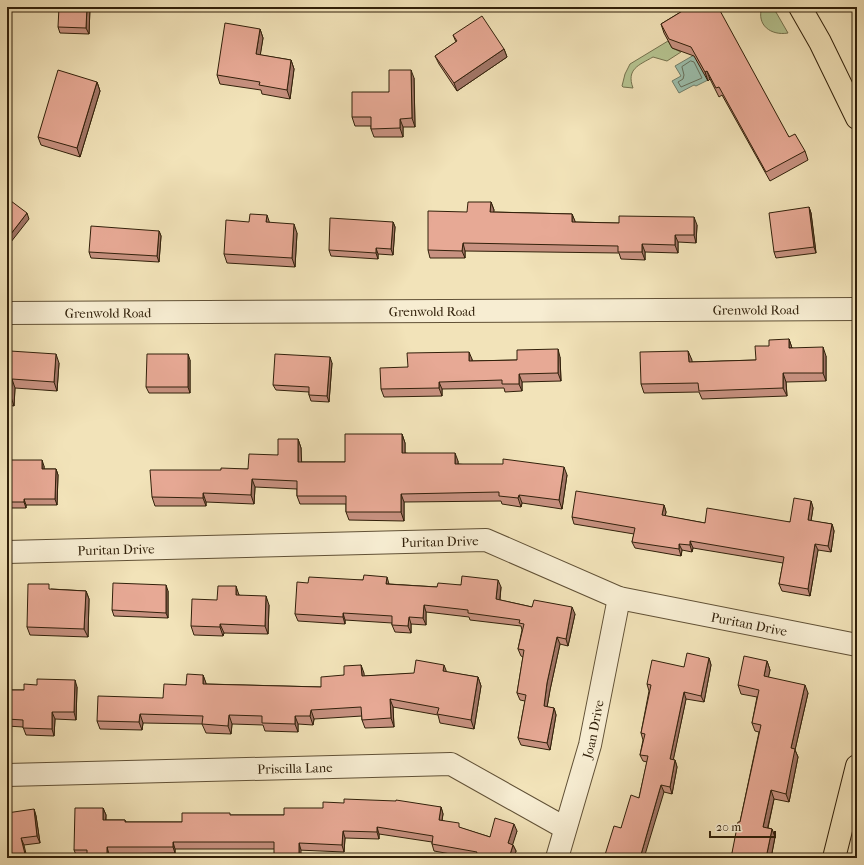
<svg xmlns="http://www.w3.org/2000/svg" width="864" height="865" viewBox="0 0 864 865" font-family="'IM FELL French Canon',serif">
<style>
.green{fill:#b6c592;stroke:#74724e}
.water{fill:#9bbeac;stroke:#717f6b}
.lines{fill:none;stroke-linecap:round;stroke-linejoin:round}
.shore{stroke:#666f5b;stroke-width:1}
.minor-casing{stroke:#615136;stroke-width:24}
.major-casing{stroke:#31200a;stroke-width:24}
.minor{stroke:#f7edd2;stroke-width:22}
.major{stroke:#f2e3b9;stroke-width:22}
.wall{fill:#c79180;stroke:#31200a}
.shaded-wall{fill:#a27668;stroke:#31200a}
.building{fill:#e7a995;stroke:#31200a}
.labels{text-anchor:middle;stroke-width:4;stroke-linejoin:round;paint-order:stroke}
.street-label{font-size:13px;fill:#31200a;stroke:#f7edd2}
</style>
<rect width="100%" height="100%" fill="#f2e3b9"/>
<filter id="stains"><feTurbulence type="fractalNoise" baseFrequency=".005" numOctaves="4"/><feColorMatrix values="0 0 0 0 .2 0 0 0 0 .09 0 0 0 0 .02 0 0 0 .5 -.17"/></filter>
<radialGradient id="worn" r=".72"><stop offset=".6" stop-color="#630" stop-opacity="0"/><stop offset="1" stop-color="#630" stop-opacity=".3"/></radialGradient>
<path class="green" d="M762 7H773L788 33C771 36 756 25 762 7Z
M668 41 672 48 681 52 667 61 653 57C639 65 626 69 633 88L623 87 622 86 625 74 630 64Z"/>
<path class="water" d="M694 55 708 80 696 86 694 85 679 93 672 81 681 76 675 66Z"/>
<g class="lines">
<path class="shore" d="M691 61 694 62 702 78 681 87 678 82 683 79 684 75 682 67Z"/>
<defs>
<g id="minor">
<path id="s1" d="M7 313 857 309"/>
<path id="s2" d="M7 552 486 540 619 598 857 645"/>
<path id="s3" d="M7 775 451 764 565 828"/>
<path id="s4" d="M557 858 590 745 619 598"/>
</g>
<path id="major" d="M800 7 820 42 857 118
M834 858 857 766"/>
</defs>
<use href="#minor" class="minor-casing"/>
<use href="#major" class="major-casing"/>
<use href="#minor" class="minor"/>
<use href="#major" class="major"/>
</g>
<path class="wall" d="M90 7 89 34 60 33 58 27Z
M689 7 789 137 805 151 808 160 770 181 722 95 719 97 710 79 708 81 694 56 672 48 664 33 661 24Z
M260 29 263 38 260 55 291 60 294 69 290 99 262 94 261 90 220 84 217 75Z
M453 35 504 49 507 57 457 91 439 64 435 56 456 42Z
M414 78 415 127H403V137H374L371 129V126H355L352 117 389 92Z
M97 82 100 91 80 157 41 145 38 137Z
M491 202 494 210 493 212 572 214 575 222 697 225 696 243 678 242V253L645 252V260L621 259 619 253 465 251V258H430L428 250 467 212Z
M809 207 811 213 816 253 776 258 774 252Z
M249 222 269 223 297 233 295 267 227 263 224 254Z
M393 222 395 227 393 255 378 254V259L331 256 329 250Z
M159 231 161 236 159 262 91 258 89 252Z
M789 339 792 348 826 356V381L786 382 787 396 702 399 699 392 644 393 641 384 688 351 692 362 756 360 769 346Z
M560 357 561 381 522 382V391L505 392 504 388 442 389V396L384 397 381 389 408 367 472 359V361L517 360Z
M190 360V393H149L146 387Z
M59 363 57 391 15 388 14 406 7 405V365Z
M332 363 329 402 311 401 309 395V392L276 390 273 385Z
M402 434 405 443V453L458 461V464L567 475 562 509 522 503 521 507 502 504 501 501 404 502V521L349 520 346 512V504H300L297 496V489L255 487 254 504 206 502V506H155L152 497 221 470 248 469 278 455 298 439 301 448V462H345Z
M7 460 44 466V469H56L58 475 57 505H26V508H9L7 502Z
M811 501 813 508 811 521 832 524 834 531 831 552 818 550 810 596 782 591 779 584 783 563 693 548 692 552 682 550 681 556 635 548 632 542 634 534 574 524 572 517 664 505 666 512 665 516 705 523 790 522Z
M363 580 389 584 437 587 461 585 501 587 500 600 532 607 575 614 568 646 560 644 550 690 547 707 554 708 556 715 550 750 521 745 518 738 525 701 520 700 517 693 523 657 521 656 518 649 522 630 521 626 470 620 469 617 426 612V625L411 624V633L395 632 392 625V623L345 620V624L298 621 295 614 308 583Z
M51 589 86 591 89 599 88 637 30 635 27 627Z
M168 591V618L114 616 112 610Z
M239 595 269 605 268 634 224 633 223 636 194 635 191 626 217 600Z
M709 658 711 665 704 702 686 699 673 760H675L677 767 672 794 664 792 621 828 639 798 647 762 643 761 640 755 643 740 641 733 649 691 647 684 684 667Z
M767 661 770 670 768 677 808 693 795 750 798 757 789 802 774 799 768 828 772 829 775 837 771 858H731L740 822 759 732 755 731 752 723 757 697 741 694 738 685Z
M361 665 364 676 446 672 478 677 481 686 474 729 440 723 438 715 393 707 394 727 365 728 362 720V716L314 719 313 725 298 724V732L265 731 263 725 232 724 231 734 206 733 202 724 143 723 142 730 100 729 97 721 163 698 203 675 206 684 321 687 344 675Z
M77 687 76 720 55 719 54 736 26 735 23 727 7 726V690H24Z
M441 807 443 814 442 820 461 828 490 837 517 831 512 844 513 845 516 851 514 858H473L434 851 432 844V842L379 834V839L345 838 344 852 274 849H175V853L109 854V858H87V857H77L74 850 103 808 106 815V820H125L126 822H182L231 815H284Z
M34 809 36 816 40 843 24 845 7 858Z"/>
<path class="shaded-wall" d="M87 7H90L89 34 86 28Z
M260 29 263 38 259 63 256 54Z
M504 49 507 57 457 91 454 83Z
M291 60 294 69 290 99 287 90Z
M411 70 414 78 415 127 412 118Z
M707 71 710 79 708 81 705 72Z
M97 82 100 91 80 157 77 148Z
M400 119 403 127V137L400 128Z
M491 202 494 210 493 220 490 212Z
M809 207 811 213 816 253 814 247Z
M27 213 29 219 7 247V239Z
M572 214 575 221V230L572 222Z
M267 215 270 224 266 222Z
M694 217 697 225 696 243 694 235Z
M393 222 395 227 393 255 391 249Z
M294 224 297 233 295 267 292 258Z
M159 231 161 236 159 262 157 256Z
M675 235 678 242V253L675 245Z
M463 243 465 251V258L462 251Z
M642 244 645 252V260L642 252Z
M376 248 378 254V259L376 253Z
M789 339 792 348H789Z
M823 347 826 356V381L823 373Z
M558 349 560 357 561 381 558 373Z
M688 351 692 360V370L689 362Z
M469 352 472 359V369L469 361Z
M56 354 59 363 57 391 54 382Z
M188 354 190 360V393L188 387Z
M330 357 332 363 329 402 327 396Z
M783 373 786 382 787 396 783 388Z
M519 374 522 382V391L519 384Z
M12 379 15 388 14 406 11 397Z
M439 382 442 389V396L439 388Z
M402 434 405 443V461L402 453Z
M298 439 301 448 302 470 298 462Z
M455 453 458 461V472L455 464Z
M42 460 44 466V475L42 469Z
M564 467 567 475 562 509 559 500Z
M56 469 58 475 57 505 55 499Z
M252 479 255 487 254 504 251 495Z
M203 493 206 502V506L203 498Z
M401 494 404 502V521L401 512Z
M519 495 522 503 521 507 518 498Z
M24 499 26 505V508L24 502Z
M811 501 813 508 810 527 808 520Z
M664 505 666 512 664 522 662 515Z
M832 524 834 531 831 552 828 546Z
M690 541 693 548 692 552 690 545Z
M679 544 682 550 681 556 679 549Z
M815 544 818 550 810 596 808 589Z
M387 577 389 584H386Z
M498 580 501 587 499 606 496 599Z
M166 585 168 591V618L166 613Z
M236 586 239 595V604L236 595Z
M86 591 89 599 88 637 84 629Z
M266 596 269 605 268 634 265 626Z
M424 605 426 612V625L423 618Z
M572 607 575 614 568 646 566 639Z
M343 613 345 620V624L343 617Z
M409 617 411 624V633L408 626Z
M220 624 224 633 223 636 220 627Z
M557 637 560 644 550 690 546 713 544 706 547 683Z
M709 658 711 665 704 702 701 696Z
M767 661 770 670 767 684 764 676Z
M361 665 364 673 365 684 362 676Z
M444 665 447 673 443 671Z
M203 675 206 683V693L203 684Z
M478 677 481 686 474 729 471 720Z
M75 680 77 687 76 720 74 712Z
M805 685 808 693 795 750 798 757 789 802 786 794 791 748Z
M684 692 686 699 672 766 670 759Z
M390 699 393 707 394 727 391 718Z
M554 708 556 715 550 750 547 743Z
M311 710 314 719 313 725 310 716Z
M52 712 55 719 54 736 52 729Z
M140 714 143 723 142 730 139 722Z
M229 715 232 724 231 734 228 726Z
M295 716 298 724V732L295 724Z
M675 760 677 767 672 794 670 787Z
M661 785 664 792 644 858H640Z
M771 790 774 799 766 835 763 827Z
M441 807 443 814 441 826 439 820Z
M103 808 106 815 105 827 103 820Z
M34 809 36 816 40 843 37 836Z
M514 824 517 831 511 850 508 843Z
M377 827 379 834V839L377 832Z
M772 829 775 837 771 858H766Z
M343 831 345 838 344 852 342 845Z
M21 838 24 845 27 858H26Z
M173 842 175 849V853L173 847Z
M299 843 301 850V858H299Z
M513 845 516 851 514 858H509Z
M107 847 109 854V858H107Z"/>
<path class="building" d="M59 7H87L86 28 58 27Z
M689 7H718L789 137 795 134 805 151 766 172 719 87 716 88 707 71 705 72 691 47 669 39 661 24Z
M482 16 504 49 454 83 435 56 457 41 453 35Z
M225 23 260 29 256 54 291 60 287 90 259 85 260 82 217 75Z
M58 70 97 82 77 148 38 137Z
M389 70H411L412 118 400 119V128L371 129V117H352V92H389Z
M7 198 27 213 7 239Z
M468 202H491L490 212 572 214V222L619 223V216L694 217V235H675V245L642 244V252H618V246L463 243 462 251 428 250V211L467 212Z
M809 207 814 247 774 252 769 213Z
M250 214 267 215 266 222 294 224 292 258 224 254 226 220 249 222Z
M330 218 393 222 391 249 376 248V253L329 250Z
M91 226 159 231 157 256 89 252Z
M789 339V348L823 347V373H783V388L699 391 698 383 641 384 640 352 688 351 689 362 756 360 755 346H769V340Z
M558 349V373L519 374V384H502V380L439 382V388L381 389 380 368 408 367 407 353 469 352V361L517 360V350Z
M10 351 56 354 54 382 12 379 11 397H7V365H9Z
M147 354H188V387H146Z
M275 354 330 357 327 396 309 395V387L273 385Z
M345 434H402V453H455V464H503V459L564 467 559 500 519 495 518 498 499 496V492L401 494V512H346V496H297V481L252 479 251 495 203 493V498L152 497 150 470H221V468L248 469 249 454 278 455V439H298V462H345Z
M7 460H42V469H56L55 499H24V502H7Z
M576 491 664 505 662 515 705 523 707 508 790 522 794 498 811 501 808 520 832 524 828 546 815 544 808 589 779 584 784 557 690 541V545L679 544V549L632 542 635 528 572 517Z
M364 575 387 577 386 584 437 587 438 583 461 585 462 576 498 580 496 599 532 607 534 600 572 607 566 639 557 637 547 683 544 706 554 708 547 743 518 738 526 695 517 693 524 650 518 649 524 624 519 623 520 620 468 613V610L424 605 423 618 409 617 408 626 392 625V616L343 613V617L295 614 297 582 308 583 309 577 363 580Z
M113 583 166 585V613L112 610Z
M28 584H49V589L86 591 84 629 27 627Z
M218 586H236V595L266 596 265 626 220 624V627L191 626 192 599 217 600Z
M687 653 709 658 701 696 684 692 670 759 675 760 670 787 661 785 640 858H604L614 826 621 828 631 795 639 798 648 756 640 755 645 734 641 733 651 685 647 684 652 660 684 667Z
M744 656 767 661 764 676 805 685 791 748 795 749 786 794 771 790 763 827 772 829 766 858H731L738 822H740L761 725 752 723 759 690 738 685Z
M416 660 444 665 443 671 478 677 471 720 437 714 439 708 390 699 391 718 362 720 361 707 311 710 310 716H295V724L262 723V716L229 715 228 726 202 724 203 716 140 714 139 722 97 721 98 696 163 698 164 684 186 685 187 674 203 675V684L321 687V677L344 675V666L361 665 362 676 414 673Z
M37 679 75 680 74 712H52V729L23 728V720L7 719V690H24V684L37 685Z
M344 799 396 801V800L441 807 439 820 459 823V827L490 837 495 818 514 824 508 843 513 845 509 858H475L477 852 432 844 433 836 377 827V832L343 831 342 845 299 843V858H274V842H173V847H107V858H87V850H74L75 808H103V820H125V822H182V813H230V815H284V808H323V802L344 803Z
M34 809 37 836 21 838 26 858H7V813Z"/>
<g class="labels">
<g class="street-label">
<text dy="5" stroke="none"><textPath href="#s1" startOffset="749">Grenwold Road</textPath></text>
<text dy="5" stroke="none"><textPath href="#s1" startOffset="425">Grenwold Road</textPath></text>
<text dy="5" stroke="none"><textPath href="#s1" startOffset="101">Grenwold Road</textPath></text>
<text dy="5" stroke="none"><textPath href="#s2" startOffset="433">Puritan Drive</textPath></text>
<text dy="5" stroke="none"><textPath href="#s2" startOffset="109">Puritan Drive</textPath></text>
<text dy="5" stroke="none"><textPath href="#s2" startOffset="757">Puritan Drive</textPath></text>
<text dy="5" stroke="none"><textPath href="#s4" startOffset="134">Joan Drive</textPath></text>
<text dy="5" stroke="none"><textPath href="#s3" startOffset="288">Priscilla Lane</textPath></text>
</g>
</g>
<rect width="864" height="865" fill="none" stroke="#f2e3b9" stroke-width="24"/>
<rect x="8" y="8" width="848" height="849" fill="none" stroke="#31200a" stroke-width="2"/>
<rect x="12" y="12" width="840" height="841" fill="none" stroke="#31200a"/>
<path d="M710 831v6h65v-6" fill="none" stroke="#31200a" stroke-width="2"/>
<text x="716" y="831" font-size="12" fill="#31200a" stroke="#f7edd2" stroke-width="3" paint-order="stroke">20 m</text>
<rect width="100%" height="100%" filter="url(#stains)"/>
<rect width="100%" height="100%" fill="url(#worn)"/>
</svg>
